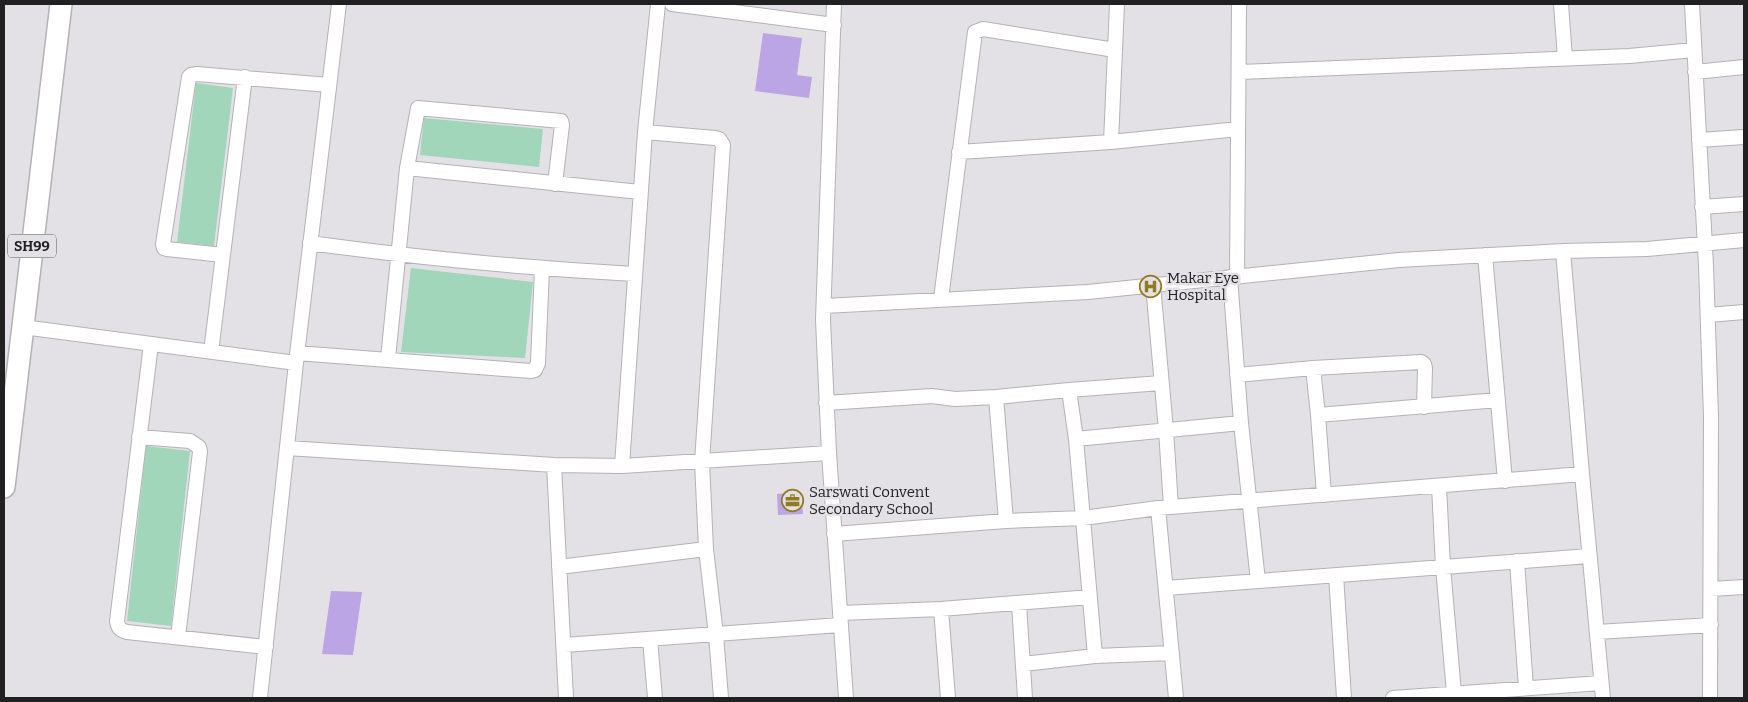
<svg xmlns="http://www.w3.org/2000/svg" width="1748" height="702" viewBox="0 0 1748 702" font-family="Bitter,serif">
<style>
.green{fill:#a1d6bb}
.building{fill:#bba5e4}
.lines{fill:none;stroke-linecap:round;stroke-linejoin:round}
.minor-casing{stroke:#b3b2b6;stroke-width:16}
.primary-casing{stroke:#b3b2b6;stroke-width:24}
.minor{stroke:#fff;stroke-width:14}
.primary{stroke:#fff;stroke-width:21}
.labels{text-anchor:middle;stroke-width:5;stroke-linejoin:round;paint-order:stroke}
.shield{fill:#e3e1e6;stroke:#5b5b5e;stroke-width:1}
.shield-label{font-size:14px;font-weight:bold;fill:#212123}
.poi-label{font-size:15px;fill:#212123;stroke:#e3e1e6;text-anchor:start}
</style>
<rect width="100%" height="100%" fill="#e3e1e6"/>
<path class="green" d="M196 83 233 88 214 246 177 242Z
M424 118 543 129 539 167 420 155Z
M411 268 533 282 525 358 401 352Z
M146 446 190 451 171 626 127 621Z"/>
<path class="building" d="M763 33 802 38 797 75 812 77 809 98 755 91Z
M801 492 803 514 778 515 777 494Z
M331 591 362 592 353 655 322 654Z"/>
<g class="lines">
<defs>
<path id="minor" d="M672 4 834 25
M834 4 823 320 829 453 846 698
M1561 4 1565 58
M1692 4 1706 266 1711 416 1710 698
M1239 72 1629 56 1694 50
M1695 72 1744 67
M645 132 715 138 719 139 723 145 702 462 706 549
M1699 140 1744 137
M1111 142 1117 4
M959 152 1111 142 1238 129
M407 168 640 192
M1702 207 1744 204
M310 243C418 258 525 268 634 274
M1563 251 1582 474 1603 698
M223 255 167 249 164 248 163 244 189 77 191 75 197 74 329 85
M1485 255 1505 481
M1230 277 1241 423 1258 581
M1237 277 1239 4
M1153 285 1166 430 1171 507
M941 299 975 32 983 29 1115 50
M824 306 1088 292 1399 260 1563 251 1647 249 1744 240
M1708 315 1744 312
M23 327 296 363
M151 344 117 621C118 628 120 630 127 632L266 647
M211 352 245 77
M297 353 531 371 535 370 538 363 542 269
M388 359 407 168 418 108 561 121 562 125 555 184
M1313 368 1421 362 1424 364 1425 368 1424 407
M1237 375 1313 368 1318 415
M996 397 1006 521
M826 403 932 396 955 399 996 397 1069 390
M139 437 190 441 199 447 200 452 178 637
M1076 439 1241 423
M287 448 554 465 622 466 829 453
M554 465 566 698
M622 466 645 132 658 4
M1439 486 1443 567 1454 693
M1324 495 1318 415 1498 400
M1158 508 1176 698
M834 534 1006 521 1083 518 1158 508 1582 474
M1517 561 1526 688
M559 567 706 549 716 635 721 698
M1336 575 1344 698
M1166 588 1589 556
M1711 589 1744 587
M1019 604 1025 698
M941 609 948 698
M840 613 941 609 1090 597
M1597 632 1711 625
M650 639 655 698
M564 645 840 625
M1095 656 1076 439 1069 390 1161 383
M1023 664 1095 656 1172 653
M260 698 296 363 339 4
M1393 698 1601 683"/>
<path id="primary" d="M4 487 61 4"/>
</defs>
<use href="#minor" class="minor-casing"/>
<use href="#primary" class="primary-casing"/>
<use href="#minor" class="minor"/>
<use href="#primary" class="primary"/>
</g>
<defs>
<symbol id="hospital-ring" viewBox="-11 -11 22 22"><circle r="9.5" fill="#e3e1e6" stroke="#917b21" stroke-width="1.5"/><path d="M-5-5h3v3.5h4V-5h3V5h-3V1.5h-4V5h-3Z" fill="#917b21"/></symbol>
<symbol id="office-ring" viewBox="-11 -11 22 22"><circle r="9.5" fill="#e3e1e6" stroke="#917b21" stroke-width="1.5"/><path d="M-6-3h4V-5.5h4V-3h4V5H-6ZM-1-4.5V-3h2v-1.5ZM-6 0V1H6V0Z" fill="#917b21"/></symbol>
</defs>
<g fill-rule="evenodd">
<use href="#hospital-ring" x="1138" y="274" width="25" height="25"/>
<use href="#office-ring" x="780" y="488" width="25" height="25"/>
</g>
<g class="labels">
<rect class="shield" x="8" y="234.5" width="48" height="23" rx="4"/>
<g class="shield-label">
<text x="32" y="251">SH99</text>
</g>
<g class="poi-label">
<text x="1167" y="283">Makar Eye<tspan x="1167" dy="17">Hospital</tspan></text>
<text x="809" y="497">Sarswati Convent<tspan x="809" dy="17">Secondary School</tspan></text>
</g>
</g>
<rect width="1748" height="702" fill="none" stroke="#212123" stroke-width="10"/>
</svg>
